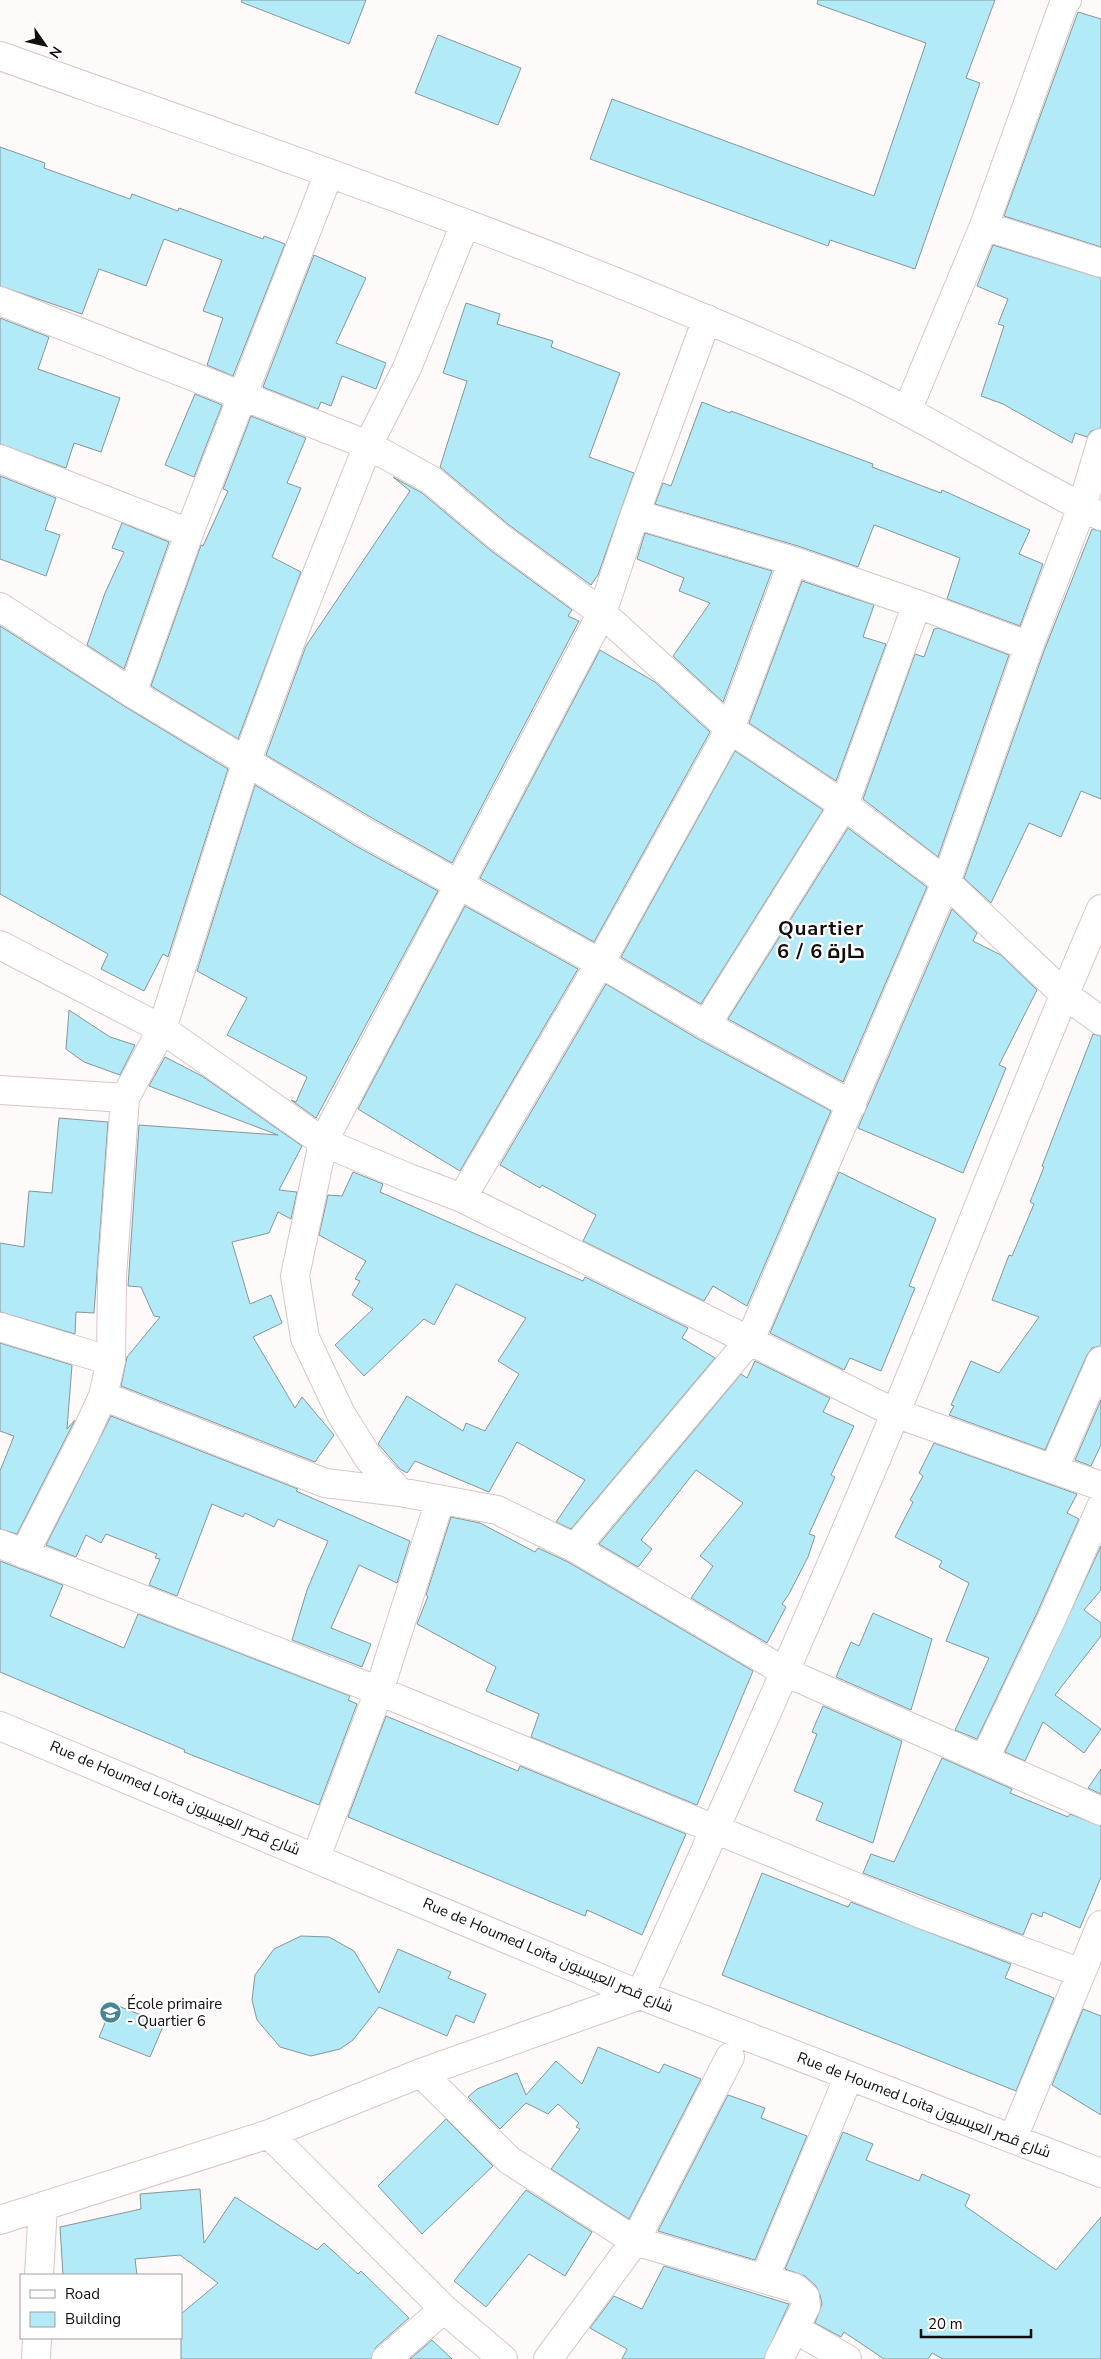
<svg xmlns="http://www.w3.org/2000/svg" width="1101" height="2359" viewBox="0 0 1101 2359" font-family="'Nunito Sans',Cairo,sans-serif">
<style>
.building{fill:#b3eaf7;stroke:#85969b}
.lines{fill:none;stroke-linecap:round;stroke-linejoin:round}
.minor-casing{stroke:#d8c6c4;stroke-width:30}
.minor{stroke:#fff;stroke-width:28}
.labels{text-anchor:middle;stroke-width:4.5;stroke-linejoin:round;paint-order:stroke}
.street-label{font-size:15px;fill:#130d0d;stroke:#fff}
.poi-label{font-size:15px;fill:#130d0d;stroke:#fff;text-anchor:start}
.district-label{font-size:20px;font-weight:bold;letter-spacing:1px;fill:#130d0d;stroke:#fff}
</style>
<rect width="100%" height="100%" fill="#fefaf9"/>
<path class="building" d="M242 0H366L349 44 241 2Z
M818 0H995L966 78 980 83 915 269 830 240 828 246 590 159 612 99 874 196 926 43 817 4Z
M1078 12 1101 19V247L1004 216Z
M438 35 521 68 498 125 415 93Z
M0 147 45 163 44 168 130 199 132 194 178 211 179 208 263 239 264 236 285 244 233 376 207 365 223 318 203 311 222 260 164 239 146 286 99 269 82 314 0 286Z
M993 245 1101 278V428L1091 431 1087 437 1075 433 1072 443 1003 404 981 396 1004 326 998 324 1008 299 977 286Z
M314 255 366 278 336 343 386 363 376 389 342 376 331 406 321 402 318 409 263 387Z
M466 303 500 314 497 324 553 341 551 347 620 373 589 457 634 473 598 575 591 585 509 525 440 467 467 381 443 373Z
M0 318 49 337 38 369 120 398 101 452 74 443 66 468 0 444Z
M195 394 222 405 194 477 165 465Z
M702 402 730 413 731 411 873 464 872 467 941 493 942 490 1030 530 1019 554 1043 564 1020 626 947 599 960 558 880 527 874 525 858 567 798 546 655 504 663 483 671 486Z
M251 416 306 438 287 483 301 488 272 557 301 572 238 739 151 686 201 545 203 546 228 491 223 489Z
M0 476 56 498 45 530 60 535 46 576 0 559Z
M393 477 422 493 490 550 572 610 568 616 579 621 452 863 372 818 266 755 306 646 410 491Z
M122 523 169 542 124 669 87 645 105 593 124 552 112 548Z
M1092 529 1101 531V799L1081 791 1061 837 1029 823 991 903 964 878 1044 651Z
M645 533 772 571 723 702 673 656 710 603 679 591 684 578 637 559Z
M802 581 874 605 863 637 886 644 836 781 749 723Z
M0 626 124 706 228 769 168 957 163 954 144 991 101 969 108 954 0 894Z
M938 628 1009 655 938 857 863 799 915 654 924 657 934 629Z
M600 650 655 682 710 732 594 942 480 878Z
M735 751 823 810 701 1004 621 957Z
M255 785 356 846 438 891 316 1118 291 1100 296 1102 307 1077 227 1035 247 998 197 971Z
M848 828 927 887 843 1082 728 1019Z
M465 906 578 969 460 1171 358 1109Z
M952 909 977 933 973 941 1001 955 1037 990 999 1065 1006 1068 963 1173 858 1128Z
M606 984 698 1039 831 1111 747 1306 713 1286 704 1301 583 1241 596 1215 542 1185 540 1188 500 1165Z
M69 1010 110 1037 135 1045 120 1075 84 1062 66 1049Z
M1093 1034 1101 1036V1346L1092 1348 1087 1355 1045 1450 949 1415 954 1406 951 1405 971 1361 999 1373 1039 1317 992 1300 1009 1255 1012 1256 1034 1204 1030 1202 1044 1167 1042 1166Z
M165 1057 202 1076 302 1146 279 1190 297 1192 291 1219 278 1212 269 1233 232 1242 250 1304 271 1295 282 1323 253 1337 295 1408 302 1397 334 1435 315 1462 121 1386 127 1357 160 1317 154 1316 141 1287 128 1286 139 1125 278 1135 149 1086Z
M59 1118 108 1122 94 1313 76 1312 75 1334 0 1312V1243L24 1247 29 1191 52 1193Z
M353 1172 383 1184 380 1192 583 1281 585 1277 688 1328 682 1338 715 1358 571 1529 556 1522 585 1480 517 1442 489 1492 415 1461 407 1473 400 1469 378 1444 407 1396 463 1431 466 1423 485 1431 519 1374 498 1361 526 1318 456 1284 434 1325 424 1319 364 1376 335 1345 373 1309 352 1295 360 1281 355 1279 366 1261 319 1235 328 1195 342 1196Z
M839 1172 936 1219 909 1286 915 1288 881 1371 850 1358 844 1370 770 1333Z
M0 1343 72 1365 67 1429 75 1420 17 1534 0 1529V1471L14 1436 0 1431Z
M755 1361 830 1398 823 1412 854 1426 831 1475 835 1477 809 1534 815 1536 808 1557 789 1594 782 1604 786 1607 767 1643 691 1598 713 1566 700 1556 743 1503 696 1470 641 1540 652 1549 638 1567 599 1544 741 1374 747 1378Z
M1101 1400V1445L1091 1466 1075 1460Z
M111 1416 298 1489 296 1491 410 1541 397 1583 359 1565 331 1628 371 1644 362 1667 292 1640 307 1590 328 1541 278 1519 274 1527 245 1513 243 1517 212 1504 177 1596 149 1585 160 1559 155 1558 157 1554 106 1534 101 1543 86 1535 76 1557 46 1545Z
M934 1443 1077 1494 1067 1513 1079 1519 1037 1613 977 1739 955 1730 989 1658 946 1641 969 1583 939 1567 942 1561 895 1537 913 1502 910 1500 923 1476 919 1473Z
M451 1517 480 1523 535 1552 538 1548 568 1562 753 1671 697 1805 531 1737 539 1714 486 1691 496 1667 417 1624 428 1596 426 1595Z
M1101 1546V1590L1084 1610 1101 1623V1636L1055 1695 1101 1729 1084 1753 1043 1722 1025 1761 1005 1752Z
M0 1561 63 1585 50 1616 124 1648 138 1614 350 1696 348 1700 357 1704 319 1805 184 1752 185 1750 0 1672Z
M873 1613 932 1639 911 1710 836 1677 851 1642 859 1646Z
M823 1706 902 1741 873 1843 816 1820 823 1803 794 1791 817 1734 812 1732Z
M386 1716 518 1771 520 1766 686 1834 642 1935 587 1910 585 1916 348 1817Z
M942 1758 1012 1789 1010 1793 1068 1817 1070 1814 1101 1826V1877L1080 1928 1043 1912 1042 1917 1032 1913 1023 1935 863 1873 871 1854 894 1862Z
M1101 1769V1794L1088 1788Z
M762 1873 848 1907 851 1902 1011 1964 1005 1978 1054 1998 1016 2091 722 1975Z
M301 1936 329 1937 354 1951 379 1993 398 1949 451 1972 448 1978 486 1994 474 2023 456 2015 447 2036 379 2007 353 2040 340 2049 311 2056 280 2047 257 2020 252 2000 255 1975 274 1949Z
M113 2004 164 2024 150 2057 99 2037Z
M1083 2009 1101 2016V2115L1052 2085Z
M598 2047 659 2073 664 2064 701 2079 629 2219 551 2169 580 2129 576 2127 579 2123 558 2104 548 2114 526 2103 500 2129 468 2097 477 2089 517 2073 526 2095 556 2061 582 2084Z
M728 2095 765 2108 761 2118 807 2136 755 2260 658 2231Z
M446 2119 493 2166 422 2234 378 2186Z
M843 2132 873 2144 866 2160 919 2181 922 2174 970 2195 965 2206 1056 2270 1101 2217V2359H943L932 2353 928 2359H884L844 2332 841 2337 815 2323 822 2304 820 2295 816 2286 805 2276 785 2269Z
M200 2189 204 2243 235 2197 317 2250 324 2243 358 2274 361 2271 409 2318 376 2347 371 2359H181V2314L218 2283 180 2255 135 2259 137 2275H63L60 2227 141 2209 140 2194Z
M526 2190 592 2232 565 2276 529 2254 486 2307 454 2281Z
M664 2266 789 2304 764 2359H622L627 2349 590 2328 614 2296 642 2309Z
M432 2340 452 2359H410Z"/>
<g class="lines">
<defs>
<path id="minor" d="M0 56C285 157 572 255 847 381 934 421 1014 475 1101 516
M984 226 1101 263
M0 301 368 445 431 480 499 537 602 613 730 729 844 805 946 882 1064 994 1101 1021
M907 411 984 226 1064 3 1067 0
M0 459 189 533
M635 514 793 561 917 604 1029 646
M0 607 132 693 364 832 600 963 706 1025 852 1105
M132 693 189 533 329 173
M0 945 162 1029 323 1142 409 1178 462 1198 895 1413 1101 1486
M706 1025 844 805 917 604
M0 1090 125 1098
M462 1198 600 963 730 729 793 561
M0 1327 111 1361
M103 1396 325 1483 400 1492 497 1510 575 1548 785 1672 1101 1811
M1054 1468 1101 1361
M400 1492 369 1459 341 1414 305 1338 295 1276 323 1142 602 613 635 514 707 319
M0 1544 379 1691 919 1913 1081 1973
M575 1548 750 1340 946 882 1029 646 1082 507 1101 443
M24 1554 85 1435 103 1396 111 1361 112 1276 125 1098 162 1029 246 763 299 619 368 445 407 368 465 224
M0 1726 640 1995 1101 2173
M985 1758 1051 1620 1101 1507
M316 1857 379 1691 440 1500
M421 2073 509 2160 635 2241 795 2288 805 2297 806 2306 779 2359
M269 2134 444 2309 503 2359
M1013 2138 1101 1925
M0 2220 269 2134 421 2073 640 1995C728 1802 814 1609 895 1414 965 1246 1028 1075 1101 909
M39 2275 43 2206
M764 2279 849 2076
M795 2329 847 2359
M36 2359 37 2338
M386 2359 444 2309
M548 2359 635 2241 730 2057"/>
</defs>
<use href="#minor" class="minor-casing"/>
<use href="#minor" class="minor"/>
</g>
<defs>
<symbol id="school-disc" viewBox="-11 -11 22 22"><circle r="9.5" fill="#448897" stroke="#fff"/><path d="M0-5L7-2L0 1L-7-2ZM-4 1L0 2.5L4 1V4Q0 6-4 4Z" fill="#fff"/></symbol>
</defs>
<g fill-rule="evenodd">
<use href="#school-disc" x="98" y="2000" width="25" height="25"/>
</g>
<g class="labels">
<g class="street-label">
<text transform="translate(175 1798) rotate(23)" y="5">Rue de Houmed Loita شارع قصر العيسيون</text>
<text transform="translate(548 1955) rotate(23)" y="5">Rue de Houmed Loita شارع قصر العيسيون</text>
<text transform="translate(924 2105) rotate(21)" y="5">Rue de Houmed Loita شارع قصر العيسيون</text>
</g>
<g class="poi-label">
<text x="127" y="2009">École primaire<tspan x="127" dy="17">- Quartier 6</tspan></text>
</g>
<g class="district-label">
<text x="821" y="935">Quartier<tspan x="821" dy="23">6 / حارة 6</tspan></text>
</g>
</g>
<rect x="20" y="2274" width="162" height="65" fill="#ffffff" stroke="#a19e9e"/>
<rect x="30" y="2290" width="25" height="8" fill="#ffffff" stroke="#a19e9e"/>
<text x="65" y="2299" font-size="15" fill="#130d0d">Road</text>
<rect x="30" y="2312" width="25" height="15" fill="#b3eaf7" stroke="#a19e9e"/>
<text x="65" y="2324" font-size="15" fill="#130d0d">Building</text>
<g transform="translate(45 45) rotate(124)" stroke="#ffffff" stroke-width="4" paint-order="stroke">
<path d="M0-4L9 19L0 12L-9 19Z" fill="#130d0d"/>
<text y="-8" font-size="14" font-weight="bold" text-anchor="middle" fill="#130d0d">N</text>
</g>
<path d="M921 2329v8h110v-8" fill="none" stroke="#130d0d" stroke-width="2.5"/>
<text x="928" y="2329" font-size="15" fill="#130d0d" stroke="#ffffff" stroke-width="4" paint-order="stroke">20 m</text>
</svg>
